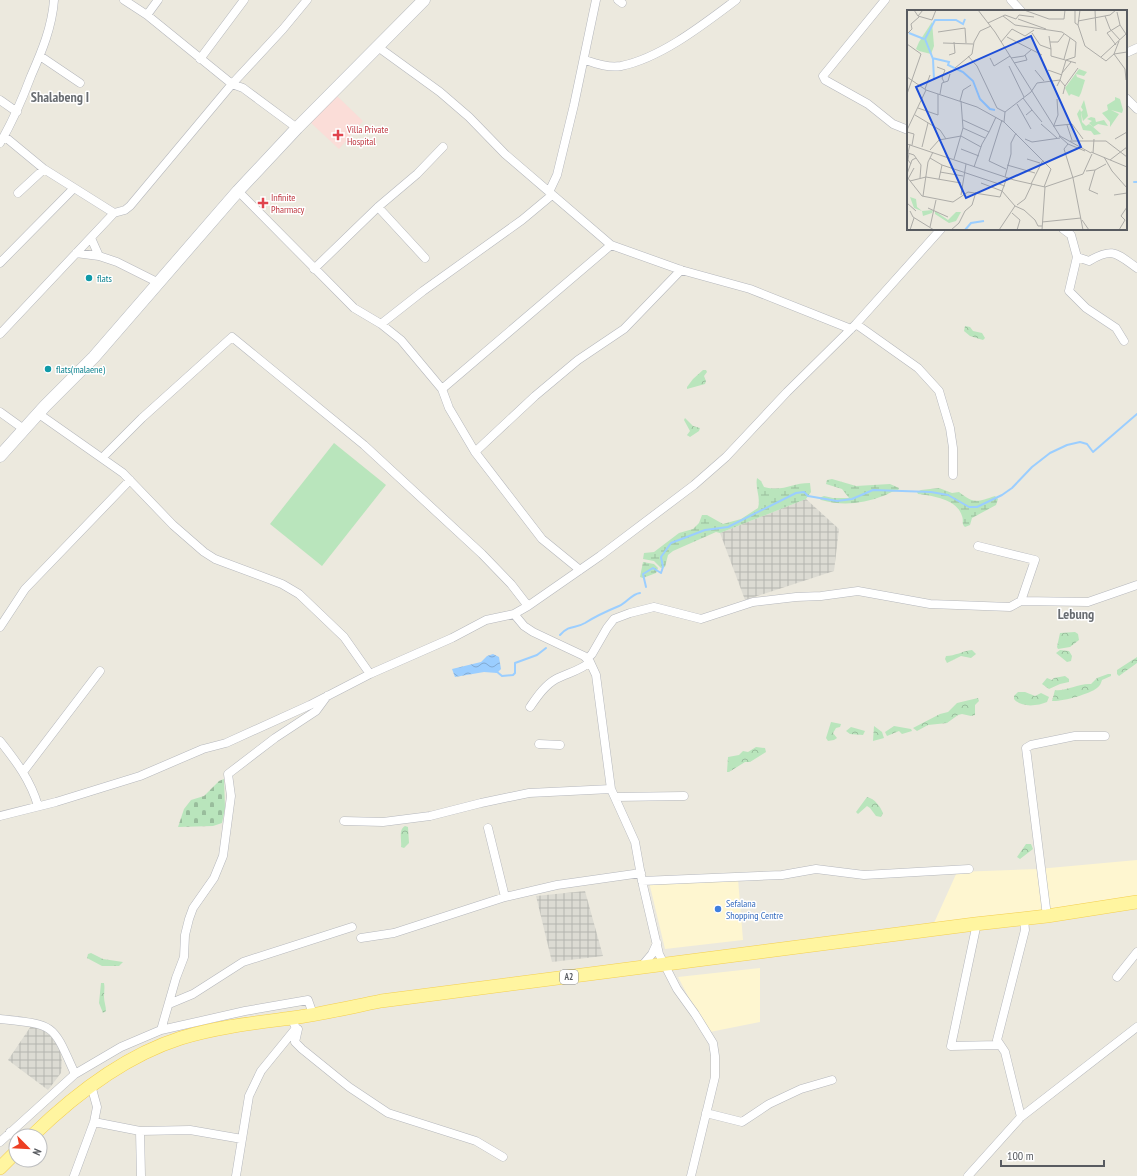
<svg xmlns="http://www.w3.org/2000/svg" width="1137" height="1176" viewBox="0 0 1137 1176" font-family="'PT Sans Narrow',sans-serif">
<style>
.commercial{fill:#fef6d0}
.industrial{fill:url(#industrial-grid)}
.medical{fill:#fbddd8}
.forest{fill:url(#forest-crowns)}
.wetland{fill:url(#wetland-marsh)}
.cemetery{fill:url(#cemetery-stones)}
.garden{fill:#b9e5bc}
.water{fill:url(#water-waves)}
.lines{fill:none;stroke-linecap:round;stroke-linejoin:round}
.stream{stroke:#9bceff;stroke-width:2}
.minor-casing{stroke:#b5b7bc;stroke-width:9}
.secondary-casing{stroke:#b5b8be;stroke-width:13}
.primary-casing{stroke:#f4cf4f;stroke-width:14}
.minor{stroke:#fff;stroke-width:8}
.secondary{stroke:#fff;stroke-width:12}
.primary{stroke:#fff5a0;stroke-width:13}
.health-dot{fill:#e0444e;stroke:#fff;stroke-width:1.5}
.culture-dot{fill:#0f9aa8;stroke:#fff;stroke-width:1.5}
.shop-dot{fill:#3f7fe0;stroke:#fff;stroke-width:1.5}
.labels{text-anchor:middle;stroke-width:3;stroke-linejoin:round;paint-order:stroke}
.shield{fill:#fff;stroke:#8a8c90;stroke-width:1}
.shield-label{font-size:9px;font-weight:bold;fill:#585b60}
.health-label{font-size:10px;fill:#be3a42;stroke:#fff;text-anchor:start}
.culture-label{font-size:10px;fill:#0d838f;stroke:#fff;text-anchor:start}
.shop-label{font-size:10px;fill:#366cbe;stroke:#fff;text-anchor:start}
.district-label{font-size:14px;font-weight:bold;fill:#696d72;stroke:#fff}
.inset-river{fill:none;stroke:#9bceff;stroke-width:2}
.inset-road{fill:none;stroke:#adaca8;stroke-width:1}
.view{fill:#1d4ed8;fill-opacity:0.15;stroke:#1d4ed8;stroke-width:2}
.inset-edge{fill:none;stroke:#585b60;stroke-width:2}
</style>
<defs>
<pattern id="industrial-grid" width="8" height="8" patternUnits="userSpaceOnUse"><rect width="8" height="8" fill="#dcdbd3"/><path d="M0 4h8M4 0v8" fill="none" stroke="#b5b5af"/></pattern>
<pattern id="forest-crowns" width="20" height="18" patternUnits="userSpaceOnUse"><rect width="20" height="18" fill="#b9e5bc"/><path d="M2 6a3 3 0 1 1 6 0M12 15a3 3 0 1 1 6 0" fill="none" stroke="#99bd9c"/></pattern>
<pattern id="wetland-marsh" width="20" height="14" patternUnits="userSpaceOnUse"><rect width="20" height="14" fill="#b9e5bc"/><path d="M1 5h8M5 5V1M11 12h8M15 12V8" fill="none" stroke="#99bd9c"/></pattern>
<pattern id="cemetery-stones" width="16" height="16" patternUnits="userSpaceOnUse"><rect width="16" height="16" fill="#b9e5bc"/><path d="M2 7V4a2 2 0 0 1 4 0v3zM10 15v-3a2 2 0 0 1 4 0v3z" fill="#99bd9c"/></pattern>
<pattern id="water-waves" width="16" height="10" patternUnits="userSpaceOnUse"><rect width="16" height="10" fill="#9bceff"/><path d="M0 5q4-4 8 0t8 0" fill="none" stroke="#81aad2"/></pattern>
</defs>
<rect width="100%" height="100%" fill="#ece9de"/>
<path class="commercial" d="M1137 860V898L934 923 957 872 1038 869Z
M738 879 743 940 665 949 649 882Z
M760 968V1022L710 1032 690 1000 678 977Z"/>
<path class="industrial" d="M806 499 839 529 834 571 745 600 720 533Z
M585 891 603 956 552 962 536 896Z
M31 1026 47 1032 57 1043 60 1050 62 1062 61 1073 48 1090 8 1060Z"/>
<path class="medical" d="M337 96 363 121 339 149 310 122Z"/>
<path class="forest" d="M965 326 970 327 973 331 982 333 985 338 983 340 970 336 964 331Z
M703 370H706L707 372 704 376 706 381 705 384 687 389V387L693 379Z
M685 418 693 426 700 428 699 431 690 437 687 435 690 431 684 420Z
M1075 632 1078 634 1079 640 1070 647 1058 649 1057 647 1060 633Z
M972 650 976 654 971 658 961 656 947 663 945 659 946 656C955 656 963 651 972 650Z
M1060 650 1069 651 1072 656 1071 661 1067 662 1056 653Z
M1137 657V663L1119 676 1117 674V670Z
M1108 674H1111V676L1102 680C1101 683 1100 686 1097 688 1090 694 1061 702 1052 701L1055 690C1064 692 1079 683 1091 684L1097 678Z
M1065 676 1069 679V682L1060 684 1049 689 1042 684 1047 678 1052 680 1054 678Z
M1018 692H1025L1035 696 1041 693 1049 697 1047 702C1038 706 1021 708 1014 699V696Z
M978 698 979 701 975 705V715L971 716 962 714 958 715 947 723 928 725 917 731 913 728 940 714 948 712 957 703Z
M831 722 841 724 840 727 836 728 833 733 837 738 834 740 828 741 826 738Z
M874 726 882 732 884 738 873 741Z
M894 726 911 729 912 731 902 734 899 731 887 736 885 732Z
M851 727 865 731 863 735 850 734 846 731Z
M756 747 765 748 766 752 750 762H745L729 772H727L728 757 739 755 743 751 748 752Z
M867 797C875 799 880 806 883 813L881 817 876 816 870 808 867 806 858 814 856 812Z
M405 826 408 827 409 843 404 848 401 847C402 840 398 830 405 826Z
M1026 844H1031L1033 849 1020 859 1017 857Z
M91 953 103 959 123 962 119 966H102L87 958 88 954Z
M101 983H104C105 988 104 992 104 997 104 1002 106 1006 106 1011L103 1013 99 1003Z"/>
<path class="wetland" d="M757 478 761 481 764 487C784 492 791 483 810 483L811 492 806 499 720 533 716 532 673 551 668 555 665 567 661 568 654 561 643 559 644 553 654 552 679 533 693 529 699 523 702 515H707L723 524 741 519 758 508C761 497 755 489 757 478Z
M832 479 856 486 890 484 899 488 898 491C891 491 889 494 883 496 862 504 842 506 821 500L819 498 824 496 833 498H849L842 489 826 484 827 480Z
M939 488 952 493 959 492C974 504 977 502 995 496L998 499 996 505 972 518 970 525 965 527C961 524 964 521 962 516 957 499 933 496 918 494L917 492 921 490Z
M643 562 654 564 658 568 656 573 643 578 640 577Z"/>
<path class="cemetery" d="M224 779 225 808 222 823 213 826 178 827 184 809 191 800 204 796 219 781Z"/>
<path class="garden" d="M334 443 386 485 322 566 270 524Z"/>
<path class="water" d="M493 654 499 657 501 669 497 673 484 672 455 677 452 669 481 662 487 656Z"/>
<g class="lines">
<path class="stream" d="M1134 182H1137
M646 587 643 574 653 568 661 573 663 567 661 557 671 543 705 530 728 527 796 493 804 492 808 496 837 501 852 499 873 490 931 492 948 495 969 507H977L1002 495 1012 488 1032 467 1050 453 1067 445 1080 442 1087 444 1093 452 1137 414
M560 635C570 624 575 629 585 623 596 616 607 611 619 606 627 603 631 594 640 593
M496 671 502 676 513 675 515 673V663L537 655 546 648"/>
<defs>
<path id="minor" d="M124 0 147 15 232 84 243 88 297 128
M618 0 622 3
M885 0 823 76 825 80 868 104 893 124 908 130
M1011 0 1021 11
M147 15 158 0
M378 47 440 92 469 117 505 154 611 245 681 270 750 289 851 329
M1126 53 1137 48
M40 56 80 83
M200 59 244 0
M585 60C597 64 609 68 621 66 661 58 704 24 736 0
M1126 98 1137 109
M0 100 17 112
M4 136 44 169 114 213
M0 143C13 121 22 100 31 76 42 51 52 27 54 0
M238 191 354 308 381 324 401 340 442 389 449 408 475 452
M549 192 557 175 574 105 596 0
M18 193 44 169
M378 207 425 258
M1063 229 1071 235 1077 257 1069 291 1086 308 1116 328 1124 341
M91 238 99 256 117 262 159 283
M76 253 99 256
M1077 257 1089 261C1113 247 1116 253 1137 268
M0 263 74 188
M314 269 378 207 417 174 443 147
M381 324 423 291 522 220 552 195
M856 324 918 368 939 391 950 428 953 448V475
M0 334 114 213 125 210 130 206 232 84 283 29 307 0
M442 389 611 245
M0 412 25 430
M39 414 123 473 173 525 204 552 215 559 282 584 299 594 344 637 370 674
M102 458 142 418 232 337 364 445 482 554 511 584 528 606
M978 546 1035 560 1021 601
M580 570 542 539 475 452 535 396 578 360 624 329 681 270
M514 614 524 626 533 632 584 656 590 662 596 675 611 789 635 842 642 881 659 954 677 989 695 1014 713 1043 715 1056V1077L691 1176
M0 627 25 589 130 480
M587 659 592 654 607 628 614 619 630 613 654 607 701 619 753 602 796 597 821 596 858 591 930 604 1010 607 1021 601 1088 602 1137 585
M530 707C537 697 545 685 556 679 567 673 580 671 590 662
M0 741C16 761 31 781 38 806
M539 744 560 745
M23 772 100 671
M615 797 684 796
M0 816 56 802 140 776 203 749 226 743 310 705 370 674 452 638 486 620 514 614 528 606 600 556 694 485 726 457 787 392 856 324 941 229
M344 821 383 822 430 816 481 803 529 793 611 789
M488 828 505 897 557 885 641 873
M642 881 782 875 816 869 864 875 969 869
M1047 916 1026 748 1031 745 1075 736H1105
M977 923 951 1046 999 1045
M361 938 394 933 505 897
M641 967 652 954 657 943
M1117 977 1137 952
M169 1004 193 994 243 962 352 927
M0 1019C56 1025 52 1023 75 1074
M296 1028 298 1029 295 1042 302 1049 349 1087 388 1113 476 1141 503 1157
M161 1030 176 978 184 957 185 935 189 919 193 908 214 878 223 856 231 796 228 774 275 738 316 711 327 696
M706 1113 742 1122 769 1104 801 1089 832 1080
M1021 1117 1005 1052 997 1040 1025 930 1024 919
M94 1122 140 1131 190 1130 242 1139
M140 1131 141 1176
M10 1132 16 1139
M0 1142 75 1074 121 1047 161 1030 245 1011 308 1000 313 1014
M74 1176 94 1122 97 1107 91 1085
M236 1176 249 1096 261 1071 296 1028 294 1024
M968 1176 1021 1117 1137 1027"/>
<path id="secondary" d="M0 456 45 406 94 357 238 191 297 128 424 0"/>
<path id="primary" d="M32 1136C74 1095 124 1056 181 1038 217 1027 254 1023 292 1018 322 1014 351 1007 381 1001L975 924 1047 916 1137 902
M0 1168 16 1152"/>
</defs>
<use href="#minor" class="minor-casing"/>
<use href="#secondary" class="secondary-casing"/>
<use href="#primary" class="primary-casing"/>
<use href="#minor" class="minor"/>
<use href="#secondary" class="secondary"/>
<use href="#primary" class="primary"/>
</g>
<g class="health-dot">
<path d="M336 129h4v4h4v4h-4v4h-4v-4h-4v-4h4z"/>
<path d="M261 197h4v4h4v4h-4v4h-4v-4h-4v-4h4z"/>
</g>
<g class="culture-dot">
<circle cx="89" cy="278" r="4"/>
<circle cx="48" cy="369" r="4"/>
</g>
<circle class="shop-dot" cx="718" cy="909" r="4"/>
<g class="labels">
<rect class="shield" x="560" y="970" width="18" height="14" rx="3"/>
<g class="shield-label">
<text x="569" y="980">A2</text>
</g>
<g class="health-label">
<text x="347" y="133">Villa Private<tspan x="347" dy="12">Hospital</tspan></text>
<text x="271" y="201">Infinite<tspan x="271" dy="12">Pharmacy</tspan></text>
</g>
<g class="culture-label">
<text x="97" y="282">flats</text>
<text x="56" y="373">flats(malaene)</text>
</g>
<g class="shop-label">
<text x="726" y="907">Sefalana<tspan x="726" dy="12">Shopping Centre</tspan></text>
</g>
<g class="district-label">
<text x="60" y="102">Shalabeng I</text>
<text x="1076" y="619">Lebung</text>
</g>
</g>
<g transform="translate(907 10)">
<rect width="220" height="220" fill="#ece9de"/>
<path d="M208 87 213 89 216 100 215 103 204 100 212 104 203 117V112L195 103 201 100 200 95 208 90ZM184 107 188 108 189 112 197 110 201 116 191 114 186 117 182 113 185 111 180 109ZM3 187 9 189 10 197 15 201 26 200 25 203 16 206 15 201 7 198ZM28 201 41 210 49 202H54L49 211 42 213 28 204Z" fill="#b9e5bc"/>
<path d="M172 59 180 62 177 66 169 64 170 67 178 70 174 83 172 87 164 84 162 86 158 78ZM177 90 181 106 176 111 174 102 175 112 179 116 182 114 185 116 194 124 187 125 184 121 176 120 170 104 173 99 174 102 176 100 174 97Z" fill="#b9e5bc"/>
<path d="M25 12 27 36 24 44 12 41 9 39 12 32Z" fill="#b9e5bc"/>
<path class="inset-river" d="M2 23 17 29M18 29 28 10H49L56 14 58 9M18 29 26 49 27 70M25 48 42 52 41 55 56 62 66 71 73 89 83 99 88 100M58 220 64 213 77 211"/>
<path class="inset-road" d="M7 0 11 6 16 0M71 0 88 22 153 126 184 143M117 0 142 9H157L158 0M168 0V13L171 15M173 0 171 15 178 36 199 51 207 44 220 42M188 0 189 21M210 2 213 15M11 6 25 10 29 0M96 6 108 15 155 22 169 32 168 47 159 50 153 70 130 73 124 82 98 102 97 112M198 6 203 19 213 30M111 9 139 19M171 11 203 5 209 0M81 13 98 5 109 9 112 5 127 7M31 22 58 18 59 33M125 23 133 35 144 39 142 26M0 24 5 19 4 14 12 7M100 27 135 45M212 31 207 44 218 59 219 70M94 32 105 19 118 26 127 20M143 32H151L157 24M36 33 66 34M0 34 14 44 0 84M209 35 200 23 213 15 219 24M144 39V46L169 53M42 45 48 43 47 32M61 46 70 56 90 98 98 102M194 47 219 24M83 48 87 56 103 46M104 48 117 46 124 40M157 49 163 28M107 53 120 50 118 45M102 56 117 87M30 57 38 60 35 68 37 72M48 58 65 44 67 32 73 21 84 16M128 60 137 71M141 60 155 65M155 63 164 52M0 67 19 80 70 97 97 112 144 159 137 177M150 76 153 70 158 76 156 84M158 76 171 58M18 79 23 65M33 84 35 73 41 71 43 64M116 88 125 100 119 105M53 91 56 80 64 75M110 94 124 119M11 98 31 105V84M125 100 135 112M8 105 33 120 39 129M56 110 82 122 89 107M95 110 82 151 99 159M134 114 150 128M147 115 151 105 150 89M160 115 165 130M146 116 165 114 176 129M56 118 78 128M0 120 19 80M0 122 7 124 5 135M54 126 74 137M152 126 161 134 178 141M118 129 125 132 153 128M208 129 220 122M163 131H199L220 147M0 134 107 170 138 177 176 164 185 144M3 134 1 143 7 145 14 155 13 168M161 134 157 139 166 168 176 220M15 137 21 113M54 139 72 146M23 140 32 130 54 126M184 142 220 157M2 143 1 150 4 154M186 143 187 129M197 147 205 161 220 178M23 148 35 155 98 176M47 149 56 118 54 91M120 149 133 153M203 150 220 137M100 155 128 163M67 157 75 134 82 122M188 160 199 154M179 161 188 160 182 180 191 184M33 162 56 166M0 164 5 150 9 148M0 167 15 186 46 192 61 182 93 187 100 167M98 167 104 144V133L109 123M1 169 7 158M32 169 35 155M3 171 19 167 54 173M74 173 95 181 108 196 117 200 128 210 131 216H135M124 174 136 150M54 185 59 154M207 185 220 183M16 186 21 152 26 142M0 193 9 201M110 195 118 189 125 174M21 198 41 207M3 201 6 207 27 220M105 203 113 210 110 220M175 210 182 220M135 212 174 208M23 217 29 190M3 220 7 208M44 220 52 213 58 201 65 195 69 182M92 220 108 196M135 220 138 177M212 220 218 210 214 206 220 197"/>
<path class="view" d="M124 26 174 137 59 188 9 77Z"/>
<rect width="220" height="220" class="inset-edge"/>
</g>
<g transform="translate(28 1148) rotate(114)"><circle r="19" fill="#ffffff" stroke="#bcbdbf"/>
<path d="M0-3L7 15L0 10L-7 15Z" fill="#ed3f23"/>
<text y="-6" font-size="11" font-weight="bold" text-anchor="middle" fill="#585b60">N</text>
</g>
<path d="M1001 1160v6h103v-6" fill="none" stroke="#585b60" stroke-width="2"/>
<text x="1007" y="1160" font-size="12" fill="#585b60" stroke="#ffffff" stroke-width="3" paint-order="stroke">100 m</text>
</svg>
